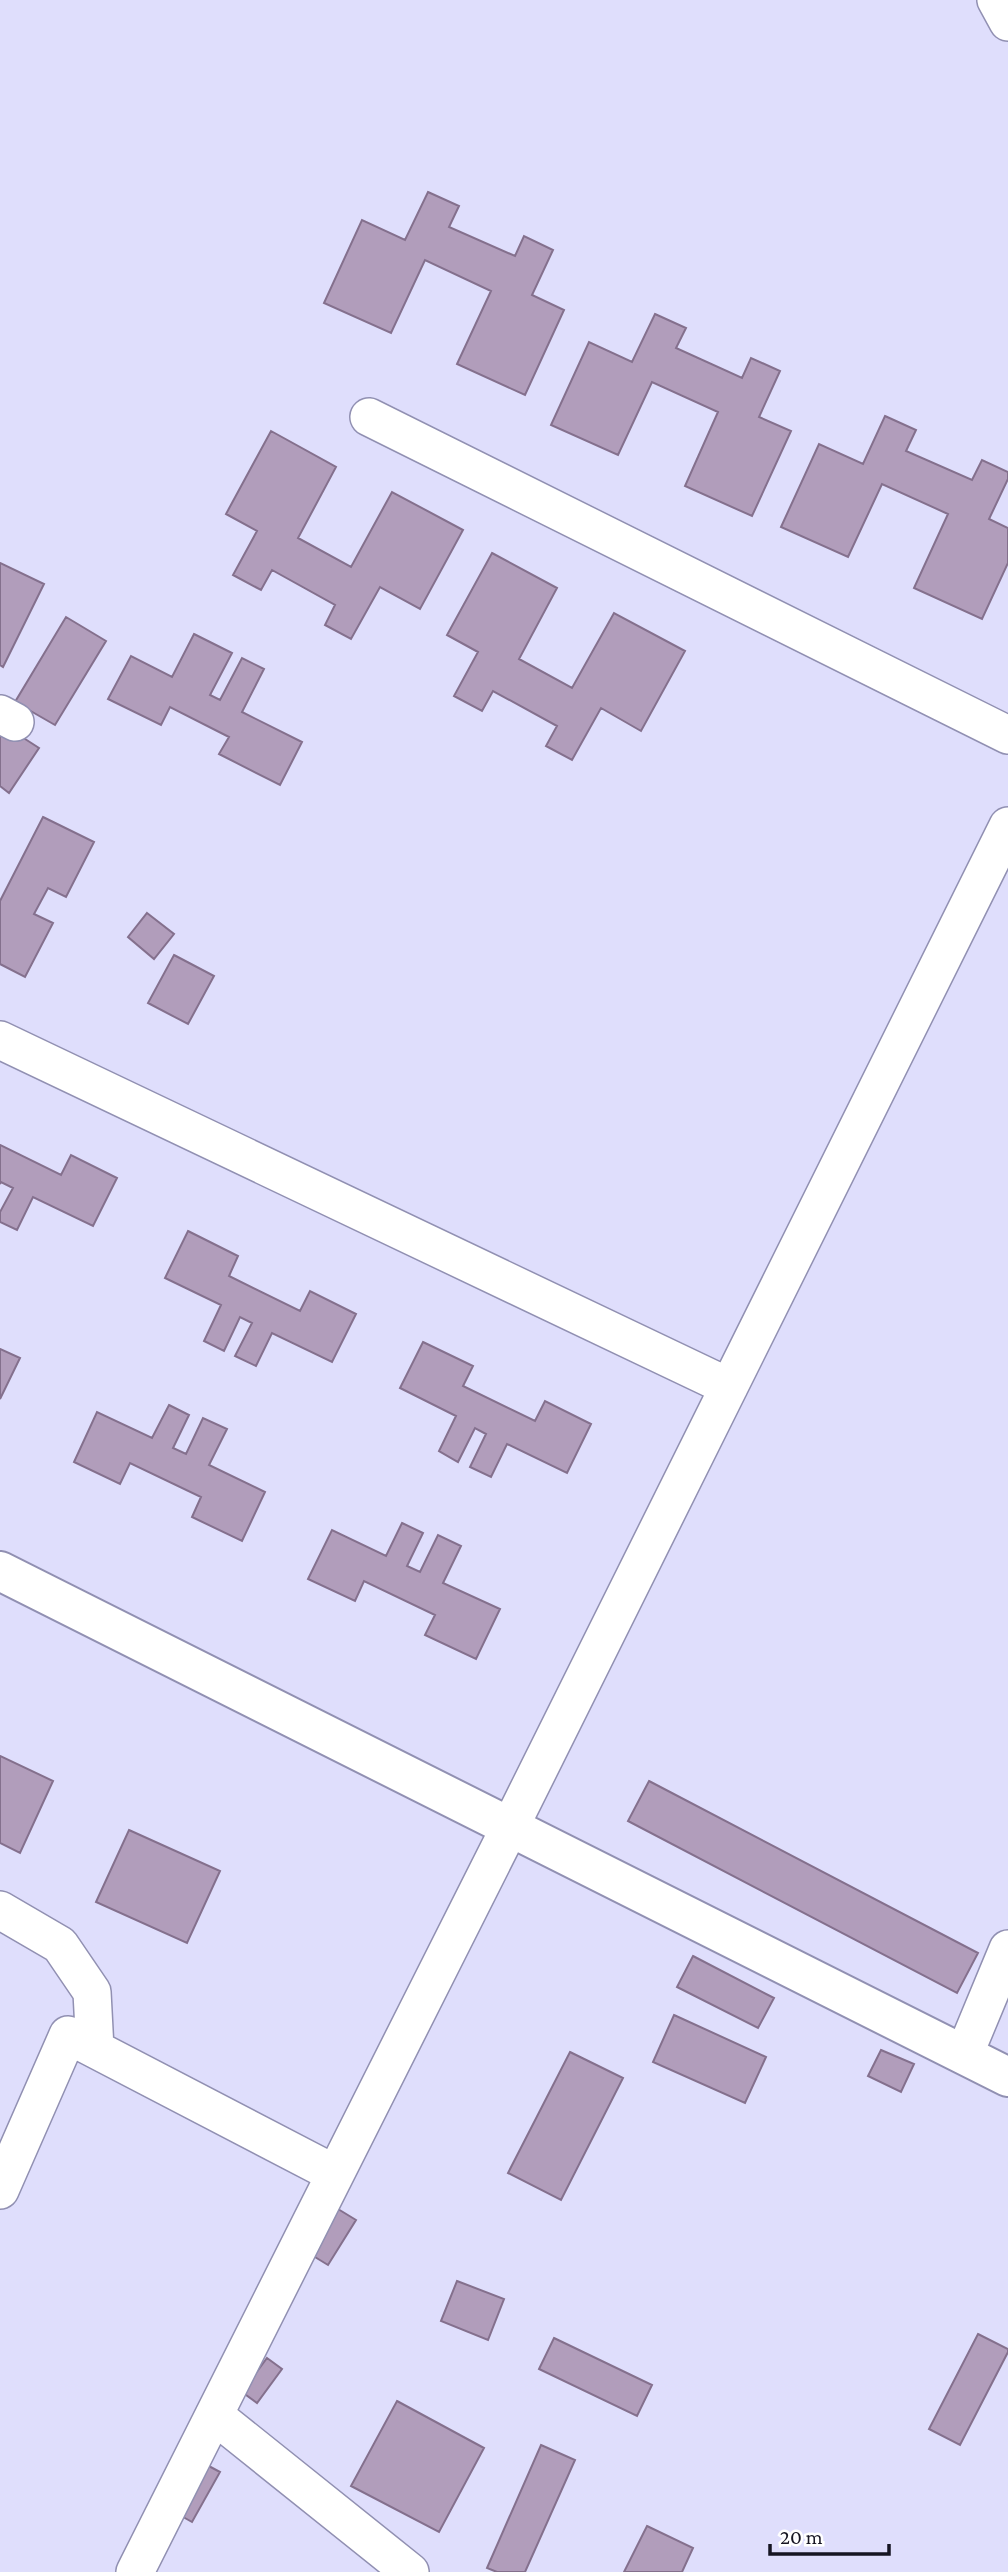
<svg xmlns="http://www.w3.org/2000/svg" width="1008" height="2572" viewBox="0 0 1008 2572" font-family="'Crimson Pro',serif">
<style>
.building{fill:#b19dbb;stroke:#84708d;stroke-width:2}
.lines{fill:none;stroke-linecap:round;stroke-linejoin:round}
.minor-casing{stroke:#9190b2;stroke-width:40}
.tertiary-casing{stroke:#9190b2;stroke-width:42}
.minor{stroke:#fff;stroke-width:37}
.tertiary{stroke:#fff;stroke-width:38}
</style>
<rect width="100%" height="100%" fill="#dfdefc"/>
<path class="building" d="M428 192 459 206 449 227 515 256 524 236 553 250 532 295 564 310 525 395 457 364 491 291 425 260 391 333 324 303 362 220 405 240Z
M655 314 686 328 676 348 742 378 751 358 780 371 759 417 791 431 752 516 685 486 718 412 652 382 618 455 551 425 589 342 632 362Z
M885 416 916 430 906 451 972 480 982 460 1008 472V479L989 519 1008 528V563L982 619 914 588 948 514 882 484 848 557 781 527 819 444 863 464Z
M271 431 336 467 298 538 351 567 392 492 463 530 420 609 380 587 351 639 325 625 335 605 272 570 261 590 233 575 257 531 226 514Z
M492 553 557 588 519 659 572 688 614 613 685 651 641 731 601 708 572 760 546 746 557 726 493 691 482 711 454 696 478 652 447 635Z
M0 563 44 584 3 667 0 665Z
M66 617 106 641 55 725 15 702Z
M194 634 232 653 210 695 220 700 242 658 264 669 242 712 302 742 280 785 219 754 229 737 170 707 161 725 108 699 131 656 172 677Z
M5 726 39 748 9 793 0 786V735Z
M43 817 94 842 66 897 48 888 34 914 53 923 25 977 0 964V901Z
M147 913 174 934 154 959 128 937Z
M174 955 214 976 188 1024 148 1003Z
M0 1145 61 1175 71 1155 117 1178 93 1226 33 1197 17 1230 0 1222V1212L13 1188 1 1182 0 1184Z
M188 1231 238 1256 229 1276 300 1311 310 1291 356 1314 332 1362 272 1333 256 1366 235 1356 252 1323 240 1317 224 1351 204 1341 221 1305 165 1278Z
M423 1342 473 1366 463 1386 535 1421 545 1401 591 1424 567 1473 507 1444 491 1477 470 1467 486 1434 475 1428 458 1462 439 1451 456 1416 400 1388Z
M0 1349 20 1358 0 1399Z
M169 1405 189 1415 173 1448 186 1454 203 1418 227 1429 209 1465 265 1492 242 1541 192 1517 201 1497 130 1463 120 1484 74 1462 97 1412 152 1438Z
M402 1523 423 1533 407 1566 420 1572 438 1535 461 1546 443 1583 500 1609 476 1659 425 1635 435 1615 364 1581 355 1601 308 1579 332 1530 386 1556Z
M0 1756 53 1781 20 1853 0 1843Z
M649 1781 978 1953 957 1993 628 1821Z
M129 1830 220 1871 187 1943 96 1902Z
M693 1956 774 1998 758 2028 677 1987Z
M674 2015 766 2057 745 2103 653 2062Z
M881 2050 914 2064 901 2092 868 2076Z
M570 2052 623 2078 561 2200 508 2173Z
M338 2209 356 2220 328 2265 310 2254Z
M457 2281 504 2299 488 2340 441 2321Z
M978 2334 1008 2349V2352L960 2445 929 2429Z
M554 2338 652 2385 637 2416 539 2369Z
M267 2358 282 2369 257 2403 242 2392Z
M397 2401 484 2448 439 2532 351 2486Z
M541 2445 575 2460 525 2572H497L487 2568Z
M205 2464 220 2472 192 2522 176 2513Z
M647 2526 693 2548 682 2572H624Z"/>
<g class="lines">
<defs>
<path id="minor" d="M996 0 1008 22
M369 417 1008 735
M0 714 15 722
M0 1040 729 1387
M0 1910 60 1945 92 1992 95 2049
M964 2055 1008 1949
M0 2190 68 2035 335 2174
M214 2415 410 2572
M135 2572 510 1827 1008 826"/>
<path id="tertiary" d="M0 1571 1008 2077"/>
</defs>
<use href="#minor" class="minor-casing"/>
<use href="#tertiary" class="tertiary-casing"/>
<use href="#minor" class="minor"/>
<use href="#tertiary" class="tertiary"/>
</g>
<path d="M770 2544v10h119v-10" fill="none" stroke="#161522" stroke-width="3.5"/>
<text x="780" y="2544" font-size="21" fill="#161522" stroke="#ffffff" stroke-width="5" paint-order="stroke">20 m</text>
</svg>
